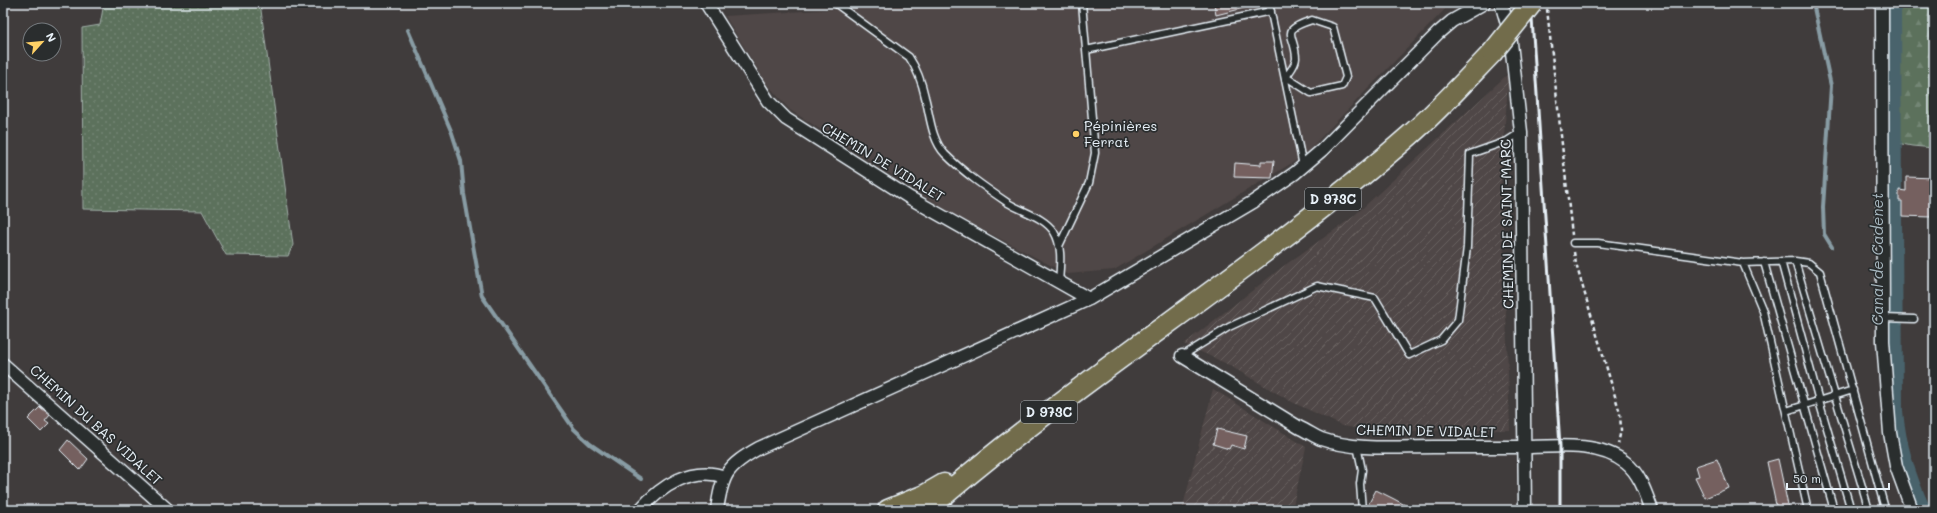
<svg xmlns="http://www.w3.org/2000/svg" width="1937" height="513" viewBox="0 0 1937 513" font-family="Mali,sans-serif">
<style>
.built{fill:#504746}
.industrial{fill:url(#industrial-furrows)}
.grass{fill:url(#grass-dots);stroke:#a2b1aa}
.forest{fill:url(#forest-firs);stroke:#a2b1aa}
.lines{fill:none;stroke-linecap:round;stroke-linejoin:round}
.stream{stroke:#889ca4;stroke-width:4}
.canal{stroke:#48636c;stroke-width:14}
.building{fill:#74605e;stroke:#e8f1f8}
.service-casing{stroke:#e8f1f8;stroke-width:9}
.minor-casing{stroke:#e8f1f8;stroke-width:15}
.primary-casing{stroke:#e8f1f8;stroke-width:23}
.path{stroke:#e8f1f8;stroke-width:2.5;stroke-dasharray:4 3;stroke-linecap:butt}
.service{stroke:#2a2d2e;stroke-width:6}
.minor{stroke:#2a2d2e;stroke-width:12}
.primary{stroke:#726c4b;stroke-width:20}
.rail{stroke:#e8f1f8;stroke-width:3}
.primary-bridge-casing{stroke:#e8f1f8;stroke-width:23;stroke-linecap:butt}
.primary-bridge{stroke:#726c4b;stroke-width:20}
.poi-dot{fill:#ffd166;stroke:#2a2d2e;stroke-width:1.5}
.labels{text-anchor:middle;stroke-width:3.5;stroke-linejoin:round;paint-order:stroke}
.shield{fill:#2a2d2e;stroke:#afb6bb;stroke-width:1}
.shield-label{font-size:13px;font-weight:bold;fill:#e8f1f8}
.poi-label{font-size:14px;fill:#e8f1f8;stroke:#2a2d2e;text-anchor:start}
.street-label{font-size:14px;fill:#e8f1f8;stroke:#2a2d2e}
.water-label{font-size:15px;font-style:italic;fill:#a8b8c0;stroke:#2a2d2e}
</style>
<defs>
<pattern id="industrial-furrows" width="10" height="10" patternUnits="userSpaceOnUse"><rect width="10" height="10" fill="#504746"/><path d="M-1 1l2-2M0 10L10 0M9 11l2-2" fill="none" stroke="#696261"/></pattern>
<pattern id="grass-dots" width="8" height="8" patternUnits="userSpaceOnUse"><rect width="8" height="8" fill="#5c715c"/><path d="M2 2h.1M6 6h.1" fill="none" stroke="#738674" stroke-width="1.8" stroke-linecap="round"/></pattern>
<pattern id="forest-firs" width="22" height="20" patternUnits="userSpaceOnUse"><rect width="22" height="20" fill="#5c715c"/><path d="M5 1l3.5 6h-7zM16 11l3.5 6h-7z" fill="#738674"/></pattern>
</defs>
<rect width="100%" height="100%" fill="#403c3c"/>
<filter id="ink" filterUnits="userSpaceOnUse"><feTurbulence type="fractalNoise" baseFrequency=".025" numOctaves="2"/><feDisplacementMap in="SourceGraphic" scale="8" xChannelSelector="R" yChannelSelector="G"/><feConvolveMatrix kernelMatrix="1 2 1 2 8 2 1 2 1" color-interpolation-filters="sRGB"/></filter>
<g filter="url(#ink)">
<path class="built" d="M935 3H1451L1302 157 1114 270 1067 274 953 214 790 110 767 84 725 16Z"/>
<path class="industrial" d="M1509 73 1501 172 1510 430H1449L1379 432 1343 426 1292 402 1225 363 1184 344 1281 268 1353 217Z
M1213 389 1306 447 1292 510H1182Z"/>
<path class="grass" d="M104 3H260L293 245 288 256 226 255 202 211 83 209 82 28 100 25Z"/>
<path class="forest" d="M1896 3H1934V148L1912 146 1897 143Z"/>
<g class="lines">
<path class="stream" d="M1813 3 1831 86 1823 207 1824 234 1832 247
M408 30 452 133 461 161 464 194 482 296 574 429 590 444 641 479"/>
<path class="canal" d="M1894 3 1896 411C1899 446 1909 478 1924 510"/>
</g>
<path class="building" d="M1214 3H1248V7L1216 15Z
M1261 161H1274L1272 178 1234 177 1235 163 1261 165Z
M1906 177 1934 178V202H1932L1931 217 1902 216V201H1899V190L1906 191Z
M40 407 50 415 45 421 49 424 41 432 28 419Z
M1217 429 1247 436 1244 449 1231 445 1229 449 1213 444Z
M68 440 88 459 80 470 60 450Z
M1717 459 1729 488 1705 498 1695 477 1699 476 1696 466Z
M1778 459 1789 510H1777L1767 462Z
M1376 490 1394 499 1414 510H1378L1368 505Z"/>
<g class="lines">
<defs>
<path id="service" d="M835 3 909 57C917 69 922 83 925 97 930 115 931 139 945 154 964 173 986 188 1008 203 1023 212 1044 217 1054 232 1063 247 1060 266 1059 283
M1269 3 1303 166
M1312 20 1333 27 1346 77 1342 86 1311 93 1286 77C1290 71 1296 65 1296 58 1295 33 1278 31 1312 20Z
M1086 50 1271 11
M1573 243H1598L1743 263 1795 261 1809 263 1820 272 1884 505 1881 510
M1059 246 1089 183 1095 153 1082 3
M1781 261 1819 401 1851 510
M1795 261 1869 510
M1764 262 1834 510
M1743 263 1763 311 1808 510
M1883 318 1914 319
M1182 356 1229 327 1317 286 1375 298 1409 355 1441 340 1458 320 1467 247 1470 154 1507 141 1521 132
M1786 411 1853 390
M1357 446 1362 470 1360 484 1362 510"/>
<path id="minor" d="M706 3 768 101 786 119 910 198 1089 299
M1501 3 1510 34 1521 132 1525 510
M1882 3 1883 341 1890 433 1896 466 1912 510
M1182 356 1300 428C1307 431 1314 436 1321 439 1356 451 1396 447 1433 447 1464 447 1495 447 1527 447 1558 446 1600 442 1626 463 1640 474 1646 494 1652 510
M3 364 168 510
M640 510C661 486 692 465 725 477
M717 510C722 474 727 466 759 448L1089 299 1253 202 1295 173 1322 150 1438 33 1452 21 1484 3"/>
<path id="primary" d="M888 510 925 495 944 484
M927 510C1081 376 1256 270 1409 136 1439 110 1465 81 1492 53"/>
</defs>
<use href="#service" class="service-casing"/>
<use href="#minor" class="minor-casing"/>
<use href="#primary" class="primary-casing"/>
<path class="path" d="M1547 9 1572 235
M1574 252 1576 264 1620 413 1621 430 1618 444"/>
<use href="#service" class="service"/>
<use href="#minor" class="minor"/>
<use href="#primary" class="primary"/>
<path class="rail" d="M1531 3 1560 446V510"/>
<defs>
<path id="primary-bridge" d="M1492 53 1532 3"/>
</defs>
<use href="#primary-bridge" class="primary-bridge-casing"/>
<use href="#primary-bridge" class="primary-bridge"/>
</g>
</g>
<circle class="poi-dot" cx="1076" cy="134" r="4"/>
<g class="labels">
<g class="shield">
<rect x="1305" y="188" width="56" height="22" rx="3"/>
<rect x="1021" y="401" width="56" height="22" rx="3"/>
</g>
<g class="shield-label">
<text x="1333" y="204">D 973C</text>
<text x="1049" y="417">D 973C</text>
</g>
<g class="poi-label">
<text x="1084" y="131">Pépinières<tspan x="1084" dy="16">Ferrat</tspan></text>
</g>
<g class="street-label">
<text transform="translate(883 162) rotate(31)" y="5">CHEMIN DE VIDALET</text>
<text transform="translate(1507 224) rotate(-91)" y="5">CHEMIN DE SAINT-MARC</text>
<text transform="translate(96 425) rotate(42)" y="5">CHEMIN DU BAS VIDALET</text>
<text transform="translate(1426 431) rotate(1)" y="5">CHEMIN DE VIDALET</text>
</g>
<g class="water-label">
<text transform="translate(1878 259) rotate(-90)" y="5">Canal de Cadenet</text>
</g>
</g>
<rect width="1937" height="513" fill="none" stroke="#2a2d2e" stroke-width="16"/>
<rect x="8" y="8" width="1921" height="497" fill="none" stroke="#e8f1f8" stroke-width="1.5" filter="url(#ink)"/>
<g transform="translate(42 42) rotate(63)"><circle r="19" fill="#2a2d2e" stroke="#767b7f"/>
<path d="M0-3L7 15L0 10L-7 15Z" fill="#ffd166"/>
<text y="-6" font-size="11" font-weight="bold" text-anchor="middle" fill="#e8f1f8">N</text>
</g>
<path d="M1787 483v6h102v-6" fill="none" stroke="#e8f1f8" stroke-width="2"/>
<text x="1793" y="483" font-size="12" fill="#e8f1f8" stroke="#2a2d2e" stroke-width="3" paint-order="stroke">50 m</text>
</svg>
